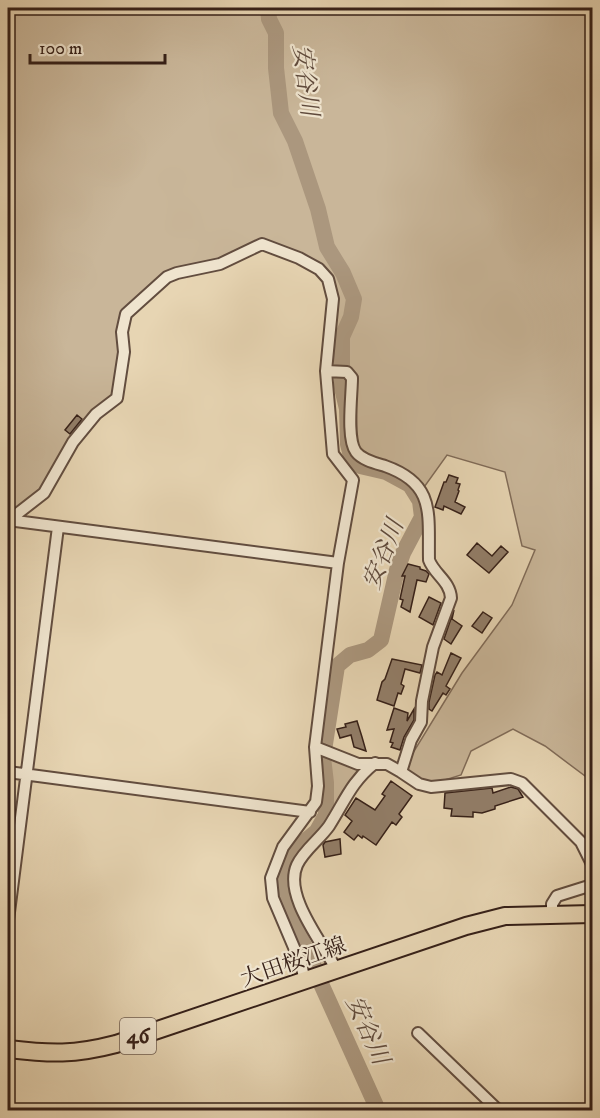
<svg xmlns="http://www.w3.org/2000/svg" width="600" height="1118" viewBox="0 0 600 1118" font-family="'IM FELL DW Pica','Noto Serif JP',serif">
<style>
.green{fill:#c9b699;stroke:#806b58;stroke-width:1.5}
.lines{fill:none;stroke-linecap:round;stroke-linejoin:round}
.river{stroke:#ab977e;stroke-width:16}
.building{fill:#927e69;stroke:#362018;stroke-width:1.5}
.minor-casing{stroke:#624d3f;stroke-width:14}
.primary-casing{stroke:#362018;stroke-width:20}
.minor{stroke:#efe4ce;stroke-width:10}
.primary{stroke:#e7d5b3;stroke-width:16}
.labels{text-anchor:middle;stroke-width:4.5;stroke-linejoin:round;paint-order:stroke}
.shield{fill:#efe4ce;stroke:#6e5b4f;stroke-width:1.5}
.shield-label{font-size:21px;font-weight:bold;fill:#362018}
.street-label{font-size:22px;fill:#362018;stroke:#efe4ce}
.water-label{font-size:24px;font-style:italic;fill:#5f4a3c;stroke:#efe4ce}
</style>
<rect width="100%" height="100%" fill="#e7d5b3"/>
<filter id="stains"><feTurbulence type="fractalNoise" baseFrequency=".00333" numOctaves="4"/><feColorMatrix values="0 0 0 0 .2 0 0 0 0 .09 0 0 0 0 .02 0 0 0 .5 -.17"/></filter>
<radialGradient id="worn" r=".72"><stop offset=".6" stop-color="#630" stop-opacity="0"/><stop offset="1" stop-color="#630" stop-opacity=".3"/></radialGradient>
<path class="green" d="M8 8H592V784L589 779 545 746 513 729 471 751 461 775 429 785 407 773 411 756 462 673 512 605 535 550 522 546 505 472 447 455 422 490 365 457 355 447 354 380 330 368 329 276 263 242 220 262 177 270 124 315 116 396 96 411 41 494 8 515Z
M328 753 363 769 292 881 330 961 323 969 288 897 287 879 289 867 296 855 305 844 316 836 328 817Z"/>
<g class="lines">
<path class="river" d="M268 8 269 19 276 33V68L281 113 295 141 318 209 327 247 343 273 354 299 351 317 342 337V388L347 409 348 444 351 456 360 466 386 472 410 485 420 501 422 517 403 553 397 570 381 640 368 650 350 655 337 666 323 757 326 783V815L317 831 304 842 289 848C282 868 282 884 285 904L378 1110"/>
</g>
<path class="building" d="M77 415 82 419 70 434 65 430Z
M449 475 458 478 456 483 460 484 458 490 459 491 455 502 465 507 461 514 444 506 443 510 435 507 444 482H446Z
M477 543 492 556 501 546 508 552 489 573 467 555Z
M408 564 420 567V569L426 571 429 574 426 582 417 580 410 612 401 607 403 600 400 599 405 576H402Z
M429 597 441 603 433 625 419 617Z
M454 610 452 619 462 626 451 644 444 639Z
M483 612 492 618 482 633 472 626Z
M451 653 461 658 446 686 450 689 446 695 443 693 432 711 429 709V702L435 675 437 672 442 675Z
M392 659 422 665 420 673 405 669 401 684 404 686 401 694 398 693 394 706 377 700 382 682 385 679Z
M394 708 408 713 407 721 414 709V720L404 737 400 750 391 747 393 743 390 742 394 729 387 730Z
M357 721 362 737 366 751 354 747 351 735 340 738 337 729 346 727 345 724Z
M391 781 412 796 399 814 402 817 396 825 392 822 376 845 363 836 362 838 358 835 354 840 344 832 352 821 345 815 356 798 375 810 385 796 382 794Z
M511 787 518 789 523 797 495 806V809L482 813 473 812V817L451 816 452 809 444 808 445 793 492 788 493 793Z
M340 839 341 854 325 857 323 845 325 842Z"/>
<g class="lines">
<defs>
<path id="minor" d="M326 371 347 372 352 378C352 395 346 439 356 452 362 460 375 463 385 466 436 484 428 514 429 560 434 574 450 581 451 598L433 647 422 701 421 722 411 740 401 772 419 784 431 787 511 779 522 783 581 842 592 864
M8 520 338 563
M8 521 44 493 73 442 96 414 117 398 124 352 122 332 126 314 167 277 177 273 220 264 262 244 299 258 319 269 328 279 333 299 326 371 333 454 353 480 338 563 315 747 318 786 316 802 283 847 271 878 273 898 301 964 305 981
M315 747 358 764H387L401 772
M8 772 310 812
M552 914V904L557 896 592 885
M8 920 58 527
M337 971C323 943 283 896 297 865 304 850 319 840 329 826 345 801 351 782 375 763
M418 1033 498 1110"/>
<path id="primary" d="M8 1049C51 1054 74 1055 116 1044L466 926 505 916 592 914"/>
</defs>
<use href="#minor" class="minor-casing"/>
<use href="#primary" class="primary-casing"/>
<use href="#minor" class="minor"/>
<use href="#primary" class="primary"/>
</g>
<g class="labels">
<rect class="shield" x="120" y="1018" width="36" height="36" rx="4.5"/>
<g class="shield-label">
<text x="138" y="1043">46</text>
</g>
<g class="street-label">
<text transform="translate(293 961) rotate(-19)" y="8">大田桜江線</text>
</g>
<g class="water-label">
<text transform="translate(306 80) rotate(83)" y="8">安谷川</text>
<text transform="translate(383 554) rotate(-69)" y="8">安谷川</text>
<text transform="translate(368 1030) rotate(66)" y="8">安谷川</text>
</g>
</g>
<rect width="600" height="1118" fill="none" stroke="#e7d5b3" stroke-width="30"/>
<rect x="9" y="9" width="582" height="1100" fill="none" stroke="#362018" stroke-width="3"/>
<rect x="15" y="15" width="570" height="1088" fill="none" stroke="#362018" stroke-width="1.5"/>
<path d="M30 54v9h135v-9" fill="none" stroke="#362018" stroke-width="3"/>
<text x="39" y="54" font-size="18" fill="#362018" stroke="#efe4ce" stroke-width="4.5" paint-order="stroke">100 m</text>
<rect width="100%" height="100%" filter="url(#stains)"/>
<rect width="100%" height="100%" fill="url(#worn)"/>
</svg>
